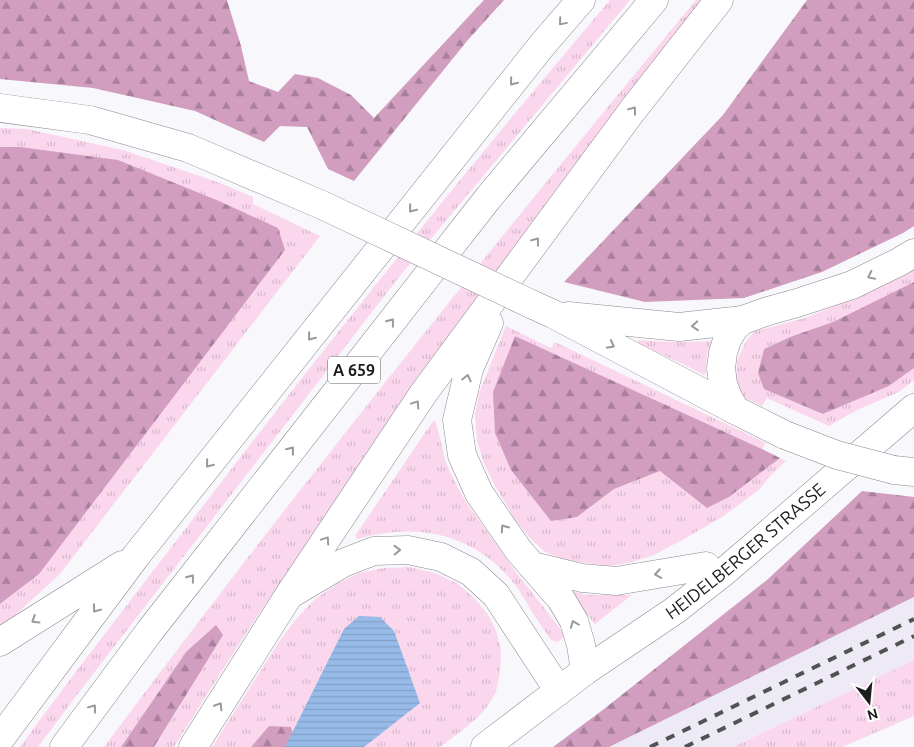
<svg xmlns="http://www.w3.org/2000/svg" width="914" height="747" viewBox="0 0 914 747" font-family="Ubuntu,sans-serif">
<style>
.built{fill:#edeaf5}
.grass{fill:url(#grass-tufts)}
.forest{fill:url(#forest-firs)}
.water{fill:url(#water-rules)}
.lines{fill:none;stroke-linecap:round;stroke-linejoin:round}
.secondary-casing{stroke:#8a898d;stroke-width:29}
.highway-casing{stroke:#8a898d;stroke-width:29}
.secondary{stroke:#fff;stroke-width:28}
.highway{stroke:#fff;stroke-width:28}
.rail{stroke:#525253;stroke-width:4;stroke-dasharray:9 9;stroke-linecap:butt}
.secondary-bridge-casing{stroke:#8a898d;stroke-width:29;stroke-linecap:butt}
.highway-bridge-casing{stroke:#8a898d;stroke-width:29;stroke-linecap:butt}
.secondary-bridge{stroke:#fff;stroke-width:28}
.highway-bridge{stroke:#fff;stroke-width:28}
.oneway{stroke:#99999a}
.labels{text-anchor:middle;stroke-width:4.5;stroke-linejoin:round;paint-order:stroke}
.shield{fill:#fff;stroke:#616162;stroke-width:1}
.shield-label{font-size:16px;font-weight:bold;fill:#1d1d1e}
.street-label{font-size:18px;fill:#1d1d1e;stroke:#fff}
</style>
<defs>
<pattern id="grass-tufts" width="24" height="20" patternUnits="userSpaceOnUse" patternTransform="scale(1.25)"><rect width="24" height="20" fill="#fbd7ee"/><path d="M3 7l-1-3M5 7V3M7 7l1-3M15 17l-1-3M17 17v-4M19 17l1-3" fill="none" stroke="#d7b8cc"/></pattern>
<pattern id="forest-firs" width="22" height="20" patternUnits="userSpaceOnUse" patternTransform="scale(1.25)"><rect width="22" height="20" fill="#d19ebf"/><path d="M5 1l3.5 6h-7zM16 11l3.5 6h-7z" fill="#a9809b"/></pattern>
<pattern id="water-rules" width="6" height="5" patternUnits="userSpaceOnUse" patternTransform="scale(1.25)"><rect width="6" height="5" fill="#97bbe8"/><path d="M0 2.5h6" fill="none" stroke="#82a0c7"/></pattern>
</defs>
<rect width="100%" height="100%" fill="#f8f7fb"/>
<path class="built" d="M914 597V660L733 747H609Z"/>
<path class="grass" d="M610 0H630L399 277 80 691 38 747H20C77 669 137 592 196 515 330 340 467 168 610 0Z
M696 0H704L414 388 246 633 174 747H154L180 706 186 652 121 747H104C294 492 493 245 696 0Z
M0 128 27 129 123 150 220 183 253 197V204L320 236 60 574 12 618 0 626V604L39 574 20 147H0Z
M914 267V282L833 322 790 337 764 349 823 414 889 386 914 368V380L899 392 857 410 829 426 767 398 762 406 741 396 736 382 737 361 746 341 755 331 805 318 850 300Z
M506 326 551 348 555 342 766 443 762 449 515 336 577 517 614 489 660 471 729 497 780 458 786 461 770 476 759 490 722 517 684 539 654 555 629 563 609 566 565 560 545 552 529 537 516 521 495 486 483 461 477 440 475 415 479 393Z
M638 340C662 342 686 343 710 341L711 343C706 353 706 363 706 373L704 375C683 363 660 354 638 343Z
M433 421 436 422 446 463 457 486 466 502 515 571 559 627 563 633V637L558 642 551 640C546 633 541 625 536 618 528 606 522 593 513 582 473 533 416 522 357 539L356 538 355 536Z
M409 567 435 573 458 584 474 598 487 613 496 630 501 650 500 671 496 692 489 704 481 714 468 726 440 747H297L269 726 251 747H212L280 640 297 618 315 599 337 584 359 573 384 568Z
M572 591 588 595H632L595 624 594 623 571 594Z
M914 660V716L842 747H733Z"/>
<path class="forest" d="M0 0H227L241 46 249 81 278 92 295 74 318 78 351 95 374 118 484 0H504L467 41 354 181 328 169 307 127 280 126 264 142 195 111 93 88 0 79Z
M807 0H914V226L903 233 822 272 744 298 645 302 564 282 723 115Z
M0 147H20L118 160 219 201 278 228 285 250 39 574 0 604Z
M914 282V368L889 386 823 414 764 389 758 373 764 349 790 337 833 322Z
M515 336 762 449 780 458 729 497 707 508 660 471 614 489 577 517 551 521 511 470 495 433 493 392Z
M862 491 914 497V597L609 747H553L604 709 767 580Z
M216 625 223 635 154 747H121L186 652Z
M269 726 291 727 297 747H251Z"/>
<path class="water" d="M359 616 380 617 394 631 420 703 364 747H285L344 629Z"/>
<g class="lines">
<defs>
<g id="secondary">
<path d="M785 435 735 410 727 395 723 384 721 368 723 353 727 340 734 328 743 320 768 311 797 303 852 285 899 262 914 253"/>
<path d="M894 470 914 472"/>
<path d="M193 747 289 595 343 563 374 551 408 550 441 557 471 572 496 595 559 691"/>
<path id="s1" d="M485 747 585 671 674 611 725 571 914 408"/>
</g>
<path id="highway" d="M0 108 90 120 188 148 322 205
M531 304 553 314 735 410
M568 316 679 327 743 320
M489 323 469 369 457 420 462 455 479 493 519 551 561 599 574 621 581 645 585 671
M533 566 582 578 616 581 706 566
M289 595 423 394 632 111 719 0
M0 642 122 565
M0 739 136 556 543 44 581 0
M64 747 149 632 489 197 654 0"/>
</defs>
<use href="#secondary" class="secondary-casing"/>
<use href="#highway" class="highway-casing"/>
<use href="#secondary" class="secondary"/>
<use href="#highway" class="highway"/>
<path class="rail" d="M650 747 914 619
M685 747 914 636"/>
<defs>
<path id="secondary-bridge" d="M785 435 837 455 894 470"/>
<path id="highway-bridge" d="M322 205 531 304"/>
</defs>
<use href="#secondary-bridge" class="secondary-bridge-casing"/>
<use href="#highway-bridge" class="highway-bridge-casing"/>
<use href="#secondary-bridge" class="secondary-bridge"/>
<use href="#highway-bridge" class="highway-bridge"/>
</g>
<defs><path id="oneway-chevron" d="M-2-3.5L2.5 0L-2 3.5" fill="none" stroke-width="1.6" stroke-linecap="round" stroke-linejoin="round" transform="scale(1.25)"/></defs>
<g class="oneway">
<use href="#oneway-chevron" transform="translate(562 22) rotate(130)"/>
<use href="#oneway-chevron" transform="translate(513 82) rotate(129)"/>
<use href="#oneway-chevron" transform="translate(633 110) rotate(-53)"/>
<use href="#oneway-chevron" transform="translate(412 209) rotate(129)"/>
<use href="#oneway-chevron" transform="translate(536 241) rotate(-53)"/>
<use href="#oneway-chevron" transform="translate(871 276) rotate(154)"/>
<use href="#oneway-chevron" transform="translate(391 322) rotate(-52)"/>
<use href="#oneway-chevron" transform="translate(695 326) rotate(175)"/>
<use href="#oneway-chevron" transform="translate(311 337) rotate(129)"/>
<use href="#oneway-chevron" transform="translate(611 345) rotate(28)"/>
<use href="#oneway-chevron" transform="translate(467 378) rotate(-77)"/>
<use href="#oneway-chevron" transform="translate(416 404) rotate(-56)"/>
<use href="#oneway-chevron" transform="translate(291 450) rotate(-52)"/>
<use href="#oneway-chevron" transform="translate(209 464) rotate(129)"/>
<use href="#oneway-chevron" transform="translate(504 528) rotate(-125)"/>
<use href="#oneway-chevron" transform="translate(326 540) rotate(-56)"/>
<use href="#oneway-chevron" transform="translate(397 550) rotate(-2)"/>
<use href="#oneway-chevron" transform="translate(658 574) rotate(171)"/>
<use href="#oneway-chevron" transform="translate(191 578) rotate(-52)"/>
<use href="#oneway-chevron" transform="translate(96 609) rotate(127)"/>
<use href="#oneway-chevron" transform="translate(35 620) rotate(148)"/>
<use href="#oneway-chevron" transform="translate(574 624) rotate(-111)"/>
<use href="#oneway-chevron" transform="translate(219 706) rotate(-58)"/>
<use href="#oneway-chevron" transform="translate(93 708) rotate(-53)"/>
</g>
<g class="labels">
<rect class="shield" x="328" y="356.5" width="52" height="27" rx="4"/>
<g class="shield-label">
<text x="354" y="376">A 659</text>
</g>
<g class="street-label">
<text dy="6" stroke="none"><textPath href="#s1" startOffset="326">HEIDELBERGER STRASSE</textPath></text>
</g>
</g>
<g transform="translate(869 702) rotate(164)" stroke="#ffffff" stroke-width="4" paint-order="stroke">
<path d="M0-4L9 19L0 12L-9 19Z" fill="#1d1d1e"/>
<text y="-8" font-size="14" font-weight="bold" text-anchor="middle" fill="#1d1d1e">N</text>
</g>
</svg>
